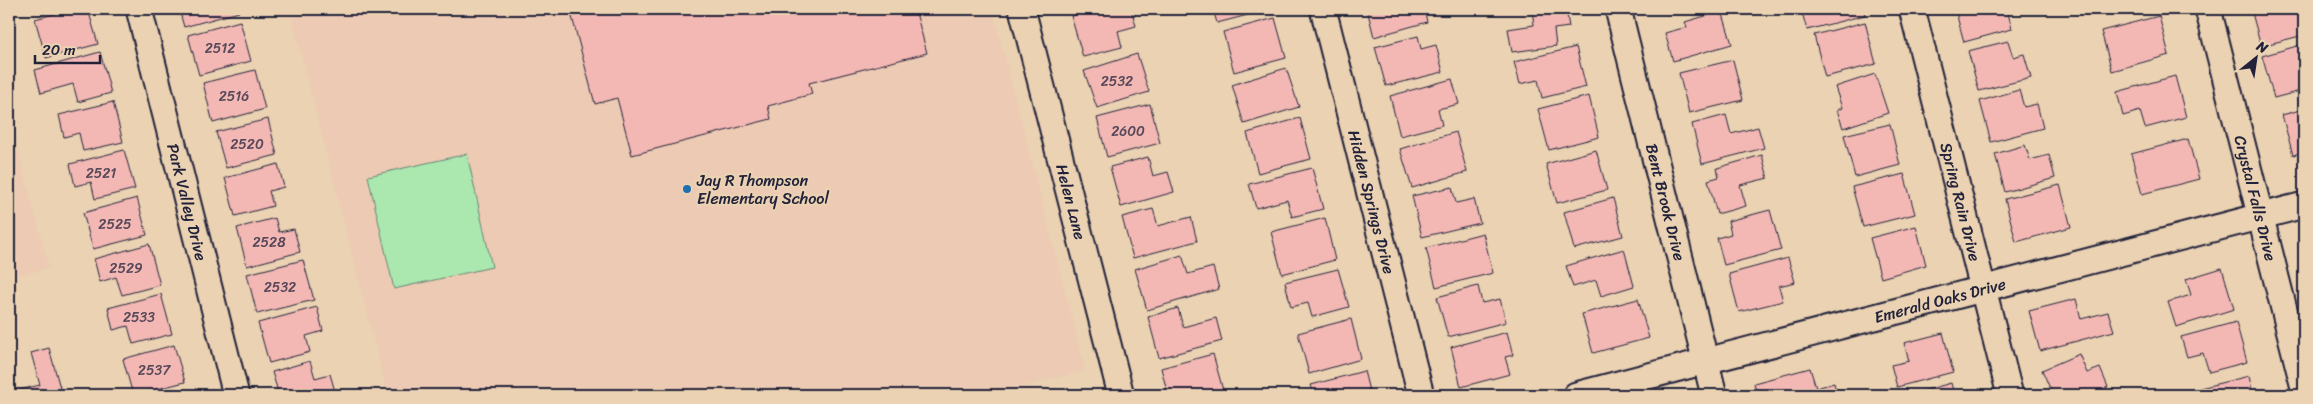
<svg xmlns="http://www.w3.org/2000/svg" width="2313" height="404" viewBox="0 0 2313 404" font-family="Sriracha,sans-serif">
<style>
.built{fill:#edcab3}
.green{fill:#aae8af;stroke:#668575}
.building{fill:#f4b8b4;stroke:#22223b}
.lines{fill:none;stroke-linecap:round;stroke-linejoin:round}
.minor-casing{stroke:#22223b;stroke-width:29}
.minor{stroke:#ead2b2;stroke-width:25}
.poi-dot{fill:#1f6fb2;stroke:#ead2b2;stroke-width:2}
.labels{text-anchor:middle;stroke-width:4.5;stroke-linejoin:round;paint-order:stroke}
.number-label{font-size:14px;fill:#564859}
.poi-label{font-size:16px;fill:#22223b;stroke:#ead2b2;text-anchor:start}
.street-label{font-size:16px;fill:#22223b;stroke:#ead2b2}
</style>
<rect width="100%" height="100%" fill="#ead2b2"/>
<filter id="ink" filterUnits="userSpaceOnUse"><feTurbulence type="fractalNoise" baseFrequency=".02" numOctaves="2"/><feDisplacementMap in="SourceGraphic" scale="10" xChannelSelector="R" yChannelSelector="G"/><feConvolveMatrix kernelMatrix="1 2 1 2 8 2 1 2 1" color-interpolation-filters="sRGB"/></filter>
<g filter="url(#ink)">
<path class="built" d="M290 9H992L1085 370 989 395H388Z
M9 117 49 268 9 278Z"/>
<path class="green" d="M467 154 492 267 394 289 368 176Z"/>
<path class="building" d="M73 9H88L98 44 46 58 35 19Z
M179 9H238L239 12 184 27Z
M587 9H915L927 53 809 83 812 94 768 106 771 119 632 155 617 98 595 104 571 13Z
M1100 9H1131L1136 26 1118 31 1122 47 1083 57 1071 16Z
M1213 9H1271L1217 23Z
M1367 9H1424L1427 22 1374 37Z
M1532 9H1566L1569 27 1554 29 1556 46 1512 52 1508 29 1534 25Z
M1664 9H1678L1665 12Z
M1801 9H1863L1865 15 1807 30Z
M1955 9H2007L2012 29 1964 42Z
M2251 9H2290L2291 14 2304 11V35L2261 46Z
M1722 11 1732 44 1673 61 1665 33 1687 27 1685 22Z
M2159 16 2169 55 2112 71 2101 31Z
M1275 18 1286 58 1234 72 1223 32Z
M240 21 251 61 199 75 188 35Z
M1865 22 1876 64 1825 77 1814 35Z
M1418 36 1421 49 1436 45 1443 72 1386 86 1375 47Z
M2008 41 2013 57 2024 54 2031 78 1979 91 1968 51Z
M2304 44V90L2274 98 2262 56Z
M1576 47 1586 87 1542 98 1538 80 1520 84 1514 62Z
M100 52 111 93 78 102 73 84 41 93 35 70Z
M1137 54 1149 92 1097 108 1084 71Z
M1733 60 1743 100 1689 113 1679 73Z
M1286 68 1299 107 1244 124 1232 85Z
M255 70 265 109 213 123 203 83Z
M1875 74 1888 113 1843 128 1837 110 1842 108 1835 87Z
M2175 76 2186 117 2145 128 2140 111 2123 116 2117 92Z
M1452 79 1459 104 1438 109 1442 125 1400 136 1390 96Z
M2019 90 2024 107 2037 104 2043 128 1991 142 1980 101Z
M1589 96 1599 137 1549 150 1538 109Z
M113 102 123 142 83 151 79 133 64 137 59 115Z
M1150 104 1160 143 1107 157 1097 118Z
M2304 109V152L2293 155 2282 115Z
M1726 115 1731 134 1758 127 1764 148 1702 164 1692 124Z
M1300 118 1311 159 1258 173 1247 133Z
M268 119 277 155 226 168 216 132Z
M1890 124 1900 165 1855 177 1844 135Z
M1456 132 1467 172 1412 188 1400 149Z
M2188 139 2199 179 2142 194 2131 154Z
M2025 145 2030 160 2049 155 2055 178 2005 192 1995 154Z
M124 150 135 189 95 199 91 182 75 186 70 164Z
M1596 150 1607 190 1557 203 1546 164Z
M1762 155 1768 178 1740 185 1746 206 1717 214 1708 180 1719 177 1717 168Z
M1148 157 1153 176 1168 172 1174 192 1121 207 1110 167Z
M278 164 284 187 269 191 273 206 235 216 225 178Z
M1312 168 1323 209 1292 217 1287 200 1256 208 1249 184Z
M1904 174 1915 214 1863 227 1852 187Z
M2060 185 2071 227 2016 242 2005 199Z
M1452 187 1456 203 1474 199 1480 223 1422 237 1412 196Z
M137 198 147 235 93 249 83 213Z
M1613 198 1623 236 1574 249 1564 212Z
M1153 209 1158 226 1191 217 1197 241 1133 258 1122 217Z
M1770 210 1781 250 1724 265 1717 238 1731 234 1728 221Z
M275 218 279 232 294 229 300 252 247 266 237 228Z
M1325 218 1335 260 1282 274 1271 232Z
M1916 226 1926 265 1881 278 1870 238Z
M1483 233 1493 273 1436 287 1426 248Z
M149 244 160 285 122 295 116 277 100 282 94 259Z
M1624 249 1634 286 1601 296 1596 280 1573 287 1566 266Z
M1182 255 1188 274 1213 267 1219 289 1147 310 1135 269Z
M1788 258 1795 282 1779 286 1783 301 1739 312 1729 274Z
M303 260 314 300 257 314 247 274Z
M2222 268 2234 309 2176 327 2168 302 2191 295 2186 279Z
M1338 269 1349 307 1312 317 1308 303 1291 307 1285 282Z
M1478 286 1482 303 1500 299 1506 322 1448 337 1437 297Z
M161 294 172 334 133 344 128 326 113 330 108 308Z
M1638 299 1649 338 1593 353 1582 314Z
M2076 299 2081 319 2108 312 2114 331 2040 351 2029 311Z
M317 307 323 331 306 336 310 352 269 363 258 323Z
M1178 308 1183 327 1216 318 1222 341 1159 358 1148 317Z
M1351 319 1361 359 1309 374 1298 333Z
M2236 322 2247 362 2209 372 2203 353 2187 357 2181 337Z
M1507 332 1513 355 1505 357 1510 374 1461 387 1451 347Z
M1943 333 1953 372 1897 387 1891 365 1909 361 1904 343Z
M174 345 185 382 133 395 123 359Z
M49 348 62 395H20L19 390 40 385 31 353Z
M1213 354 1224 394 1168 395 1161 368Z
M2079 354 2087 373 2100 368 2108 387 2089 395H2053L2042 370Z
M310 361 315 378 330 374 336 395H279L272 372Z
M1810 368 1816 388 1834 383 1837 395H1757L1754 383Z
M1364 371 1370 395H1314L1311 385Z
M2249 376 2253 395H2194L2192 390Z
M1951 383 1954 395H1920L1919 392Z"/>
<g class="lines">
<defs>
<g id="minor">
<path id="s1" d="M139 9 236 395"/>
<path id="s2" d="M1022 9 1121 395"/>
<path id="s3" d="M1323 9 1421 395"/>
<path id="s4" d="M1618 9 1714 395"/>
<path id="s5" d="M1912 9 2010 395"/>
<path id="s6" d="M2208 9 2304 388"/>
<path id="s7" d="M1576 395 2304 205"/>
</g>
</defs>
<use href="#minor" class="minor-casing"/>
<use href="#minor" class="minor"/>
</g>
</g>
<circle class="poi-dot" cx="687" cy="189" r="5"/>
<g class="labels">
<g class="number-label">
<text x="220" y="53">2512</text>
<text x="1117" y="86">2532</text>
<text x="234" y="101">2516</text>
<text x="1128" y="136">2600</text>
<text x="247" y="149">2520</text>
<text x="101" y="178">2521</text>
<text x="115" y="229">2525</text>
<text x="269" y="247">2528</text>
<text x="126" y="273">2529</text>
<text x="280" y="292">2532</text>
<text x="139" y="322">2533</text>
<text x="154" y="375">2537</text>
</g>
<g class="poi-label">
<text x="697" y="186">Jay R Thompson<tspan x="697" dy="18">Elementary School</tspan></text>
</g>
<g class="street-label">
<text dy="6" stroke="none"><textPath href="#s6" startOffset="195">Crystal Falls Drive</textPath></text>
<text dy="6" stroke="none"><textPath href="#s1" startOffset="199">Park Valley Drive</textPath></text>
<text dy="6" stroke="none"><textPath href="#s2" startOffset="199">Helen Lane</textPath></text>
<text dy="6" stroke="none"><textPath href="#s3" startOffset="199">Hidden Springs Drive</textPath></text>
<text dy="6" stroke="none"><textPath href="#s4" startOffset="199">Bent Brook Drive</textPath></text>
<text dy="6" stroke="none"><textPath href="#s5" startOffset="199">Spring Rain Drive</textPath></text>
<text dy="6" stroke="none"><textPath href="#s7" startOffset="376">Emerald Oaks Drive</textPath></text>
</g>
</g>
<rect width="2313" height="404" fill="none" stroke="#ead2b2" stroke-width="30"/>
<rect x="15" y="15" width="2283" height="374" fill="none" stroke="#22223b" stroke-width="2" filter="url(#ink)"/>
<g transform="translate(2256 58) rotate(30)" stroke="#ead2b2" stroke-width="4" paint-order="stroke">
<path d="M0-4L9 19L0 12L-9 19Z" fill="#22223b"/>
<text y="-8" font-size="14" font-weight="bold" text-anchor="middle" fill="#22223b">N</text>
</g>
<path d="M35 55v8h65v-8" fill="none" stroke="#22223b" stroke-width="2.5"/>
<text x="42" y="55" font-size="15" fill="#22223b" stroke="#ead2b2" stroke-width="4" paint-order="stroke">20 m</text>
</svg>
